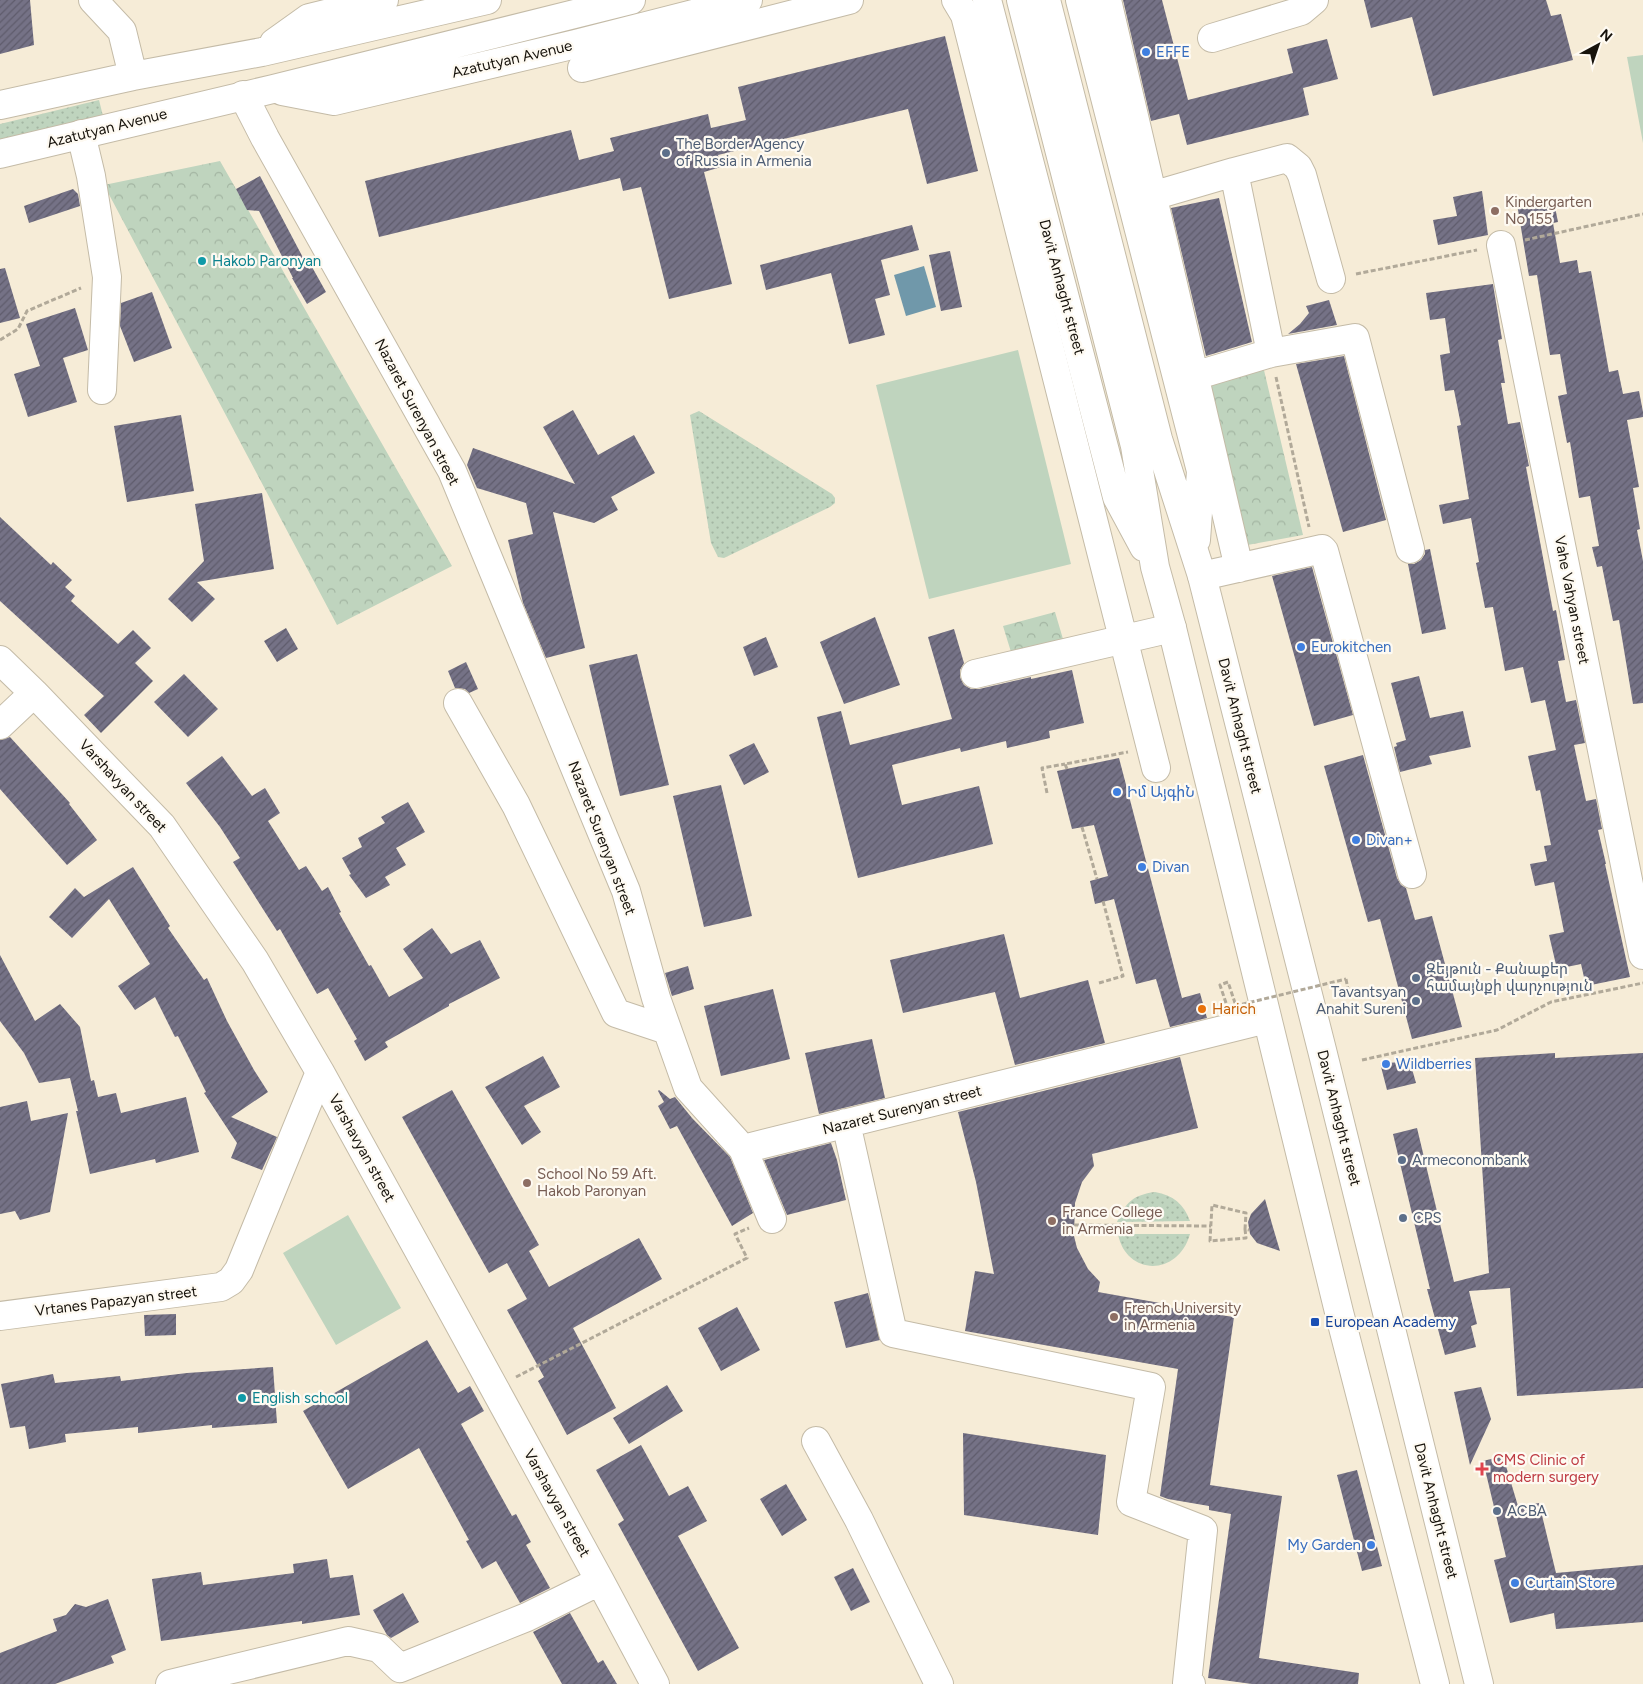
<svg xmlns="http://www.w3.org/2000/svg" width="1643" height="1684" viewBox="0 0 1643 1684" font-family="Figtree,'Noto Sans Armenian',sans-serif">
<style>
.grass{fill:url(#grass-dots)}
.forest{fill:url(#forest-crowns)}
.pitch{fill:#bfd4be}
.water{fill:#7098aa}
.building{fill:url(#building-hatch)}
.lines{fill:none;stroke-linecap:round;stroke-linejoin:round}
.minor-casing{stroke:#c4bba7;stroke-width:30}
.major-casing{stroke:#c4bba7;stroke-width:30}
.path{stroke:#b1a999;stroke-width:3;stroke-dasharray:5 2.5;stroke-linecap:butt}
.minor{stroke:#fff;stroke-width:28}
.major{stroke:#fff;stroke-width:28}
.path-bridge{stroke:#b1a999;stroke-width:3;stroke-dasharray:5 2.5;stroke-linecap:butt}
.shop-dot{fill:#3f7fe0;stroke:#fefaf2;stroke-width:2}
.service-dot{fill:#5c6f8a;stroke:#fefaf2;stroke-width:2}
.education-dot{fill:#8d6e63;stroke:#fefaf2;stroke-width:2}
.culture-dot{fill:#0f9aa8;stroke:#fefaf2;stroke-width:2}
.food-dot{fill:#e8710a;stroke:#fefaf2;stroke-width:2}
.transit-dot{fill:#1a4fb4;stroke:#fefaf2;stroke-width:2}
.health-dot{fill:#e0444e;stroke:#fefaf2;stroke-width:2}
.labels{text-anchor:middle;stroke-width:4.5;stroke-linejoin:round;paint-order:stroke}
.shop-label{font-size:15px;fill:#366cbe;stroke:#fefaf2;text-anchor:start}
.street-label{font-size:15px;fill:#17130c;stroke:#fefaf2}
.service-label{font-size:15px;fill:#4e5e75;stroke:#fefaf2;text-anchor:start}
.education-label{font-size:15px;fill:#785e54;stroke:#fefaf2;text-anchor:start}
.culture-label{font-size:15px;fill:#0d838f;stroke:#fefaf2;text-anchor:start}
.food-label{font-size:15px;fill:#c56008;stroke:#fefaf2;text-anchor:start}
.transit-label{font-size:15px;fill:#164399;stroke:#fefaf2;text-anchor:start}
.health-label{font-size:15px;fill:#be3a42;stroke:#fefaf2;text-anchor:start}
</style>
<defs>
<pattern id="grass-dots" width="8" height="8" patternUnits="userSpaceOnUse" patternTransform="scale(1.25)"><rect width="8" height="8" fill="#bfd4be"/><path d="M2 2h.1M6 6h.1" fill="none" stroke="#a3b5a2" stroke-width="1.8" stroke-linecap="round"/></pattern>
<pattern id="forest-crowns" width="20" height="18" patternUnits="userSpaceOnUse" patternTransform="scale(1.25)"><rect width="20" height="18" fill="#bfd4be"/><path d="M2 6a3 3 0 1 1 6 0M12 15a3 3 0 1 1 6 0" fill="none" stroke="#a3b5a2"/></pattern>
<pattern id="building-hatch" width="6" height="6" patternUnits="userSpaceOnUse" patternTransform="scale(1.25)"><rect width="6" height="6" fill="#757286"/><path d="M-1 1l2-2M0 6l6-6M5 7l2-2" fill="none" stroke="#5f5c6c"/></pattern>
</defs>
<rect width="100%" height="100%" fill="#f6ecd7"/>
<path class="grass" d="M99 100 103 116 0 140V124Z
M699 411 832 494 835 498V503L830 507 724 558 718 557 711 543 690 415Z
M1155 1192C1173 1195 1184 1204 1190 1221L1117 1222C1126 1202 1133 1195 1155 1192Z
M1118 1234H1190C1178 1277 1126 1276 1118 1234Z"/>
<path class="forest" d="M220 161 452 566 337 625 104 185Z
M1263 366 1303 535 1242 546 1201 380Z
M1055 612 1063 639 1011 652 1003 626Z"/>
<path class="pitch" d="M1643 55V143L1627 57Z
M1018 350 1071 564 929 599 876 385Z
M348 1215 401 1308 336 1345 283 1253Z"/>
<path class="water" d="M924 266 936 307 906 316 894 275Z"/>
<path class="building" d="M0 0H30L34 45 0 54Z
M1123 0H1162L1188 100 1293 73 1287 49 1327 39 1338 79 1303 88 1309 115 1187 145 1179 114 1151 121Z
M1364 0H1546L1551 16 1561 14 1573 60 1433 96 1412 17 1371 28Z
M945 36 978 171 927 184 908 109 718 155 721 167 704 172 732 284 669 299 641 187 623 191 620 178 379 237 365 181 571 130 579 160 614 151 610 138 708 114 711 128 746 120 738 87Z
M260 176 309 269 312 267 326 292 307 304 292 278H293L259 211 247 210 236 189Z
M73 189 78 194 80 206 29 223 24 206Z
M1482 191 1488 235 1438 245 1433 220 1457 216 1453 197Z
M1553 197 1558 222 1553 223 1560 263 1577 260 1579 273 1591 271 1609 372 1618 370 1623 394 1639 391 1643 412V417L1627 420 1639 487 1633 488 1640 529 1637 530 1643 561V703L1633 704 1619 620 1613 621 1602 566 1597 567 1592 547 1599 546 1590 496 1579 498 1570 442 1567 443 1558 396 1567 394 1560 354 1550 355 1537 275 1529 276 1517 204Z
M1219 198 1252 342 1206 356 1171 208Z
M912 225 919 250 881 260 890 295 875 299 885 335 849 344 831 273 766 290 760 265Z
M950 251 962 307 941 311 929 255Z
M5 268 20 318 0 323V269Z
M1493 284 1502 339 1498 340 1505 383H1501L1508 424 1520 422 1529 466 1526 467 1553 611 1556 610 1565 660 1558 661 1566 702 1576 700 1585 743 1574 745 1586 801 1596 799 1602 829 1598 830 1606 864H1605L1630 977 1586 986 1581 964 1557 969 1549 935 1564 932 1554 882 1535 886 1530 864 1547 861 1544 846 1551 845 1540 790 1536 791 1528 756 1556 750 1545 700 1531 703 1523 667 1505 671 1493 607 1485 608 1476 563 1479 562 1471 518 1443 524 1439 505 1469 499 1457 426 1461 425 1454 390 1445 391 1440 355 1450 353 1445 318 1430 320 1426 293Z
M152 292 172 348 134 362 120 326 121 303Z
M1329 300 1337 325 1288 334 1300 324 1309 313 1306 306Z
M75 308 88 350 63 358 77 402 28 417 14 374 40 366 26 324Z
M1344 356 1386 520 1343 532 1296 364Z
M573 410 598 455 634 435 655 473 611 497 618 510 594 523 553 512 585 648 546 658 523 603 508 540 533 534 526 503 477 488 467 465 473 448 575 484 543 427Z
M181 415 194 491 127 502 114 426Z
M262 493 274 569 197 582 215 599 192 622 168 599 204 561 195 504Z
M0 517 51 565 53 562 72 580 65 587 75 596 71 601 118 644 133 630 151 648 135 663 153 681 101 733 84 715 104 696 0 601Z
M1430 549 1446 629 1422 634 1408 564H1414L1421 560 1425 554V550Z
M1312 567 1353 715 1314 726 1272 576Z
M875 617 900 685 844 704 820 642Z
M286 628 298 649 277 662 264 641Z
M954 629 964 663 960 670V677L964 685 971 689H979L1031 677V679L1072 670 1084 723 1049 731 1050 738 1007 748 1006 741 961 752 960 748 892 765 902 805 979 786 993 844 858 878 817 717 841 711 850 745 952 719 928 637Z
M766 637 778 667 754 676 743 647Z
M637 654 669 785 620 796 589 665Z
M466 662 478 689 469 693 465 689 455 688 448 671Z
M184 674 218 709 188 737 154 702Z
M1419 676 1430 718 1463 711 1471 747 1429 756 1432 764 1400 772 1394 747 1397 746 1396 743 1406 740 1391 683Z
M10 737 70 803 69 804 97 840 67 865 0 789V740Z
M754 743 769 772 744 785 729 755Z
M1363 755 1397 878 1401 885 1406 888 1415 920 1432 916 1462 1027 1412 1039 1380 919 1368 922 1324 766Z
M222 756 252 796 265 788 280 813 268 821 299 870 306 866 322 891 328 887 341 912 339 913 369 966 371 965 389 997 423 978 403 949 432 928 451 954 480 940 500 978 449 1004V1006L385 1042 388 1047 365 1061 354 1041 357 1039 328 988 317 994 280 929 277 931 233 862 240 858 220 827 186 783Z
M1119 758 1182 998 1200 993 1207 1018 1170 1027 1156 979 1136 984 1114 899 1095 904 1090 881 1108 876 1094 825 1072 829 1057 771Z
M721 785 752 916 704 927 673 796Z
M408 802 425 832 396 848 406 865 385 877 390 885 366 898 349 875 351 874 342 858 362 847 358 838 385 823 381 817Z
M133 867 170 926 168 928 204 980 207 978 227 1021 254 1070 268 1092 231 1117 277 1137 262 1170 231 1158 237 1143 204 1093 206 1092 178 1036 175 1037 155 997 135 1010 118 986 150 964 109 899 72 938 49 917 75 888 84 897Z
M1004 934 1020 998 1088 980 1105 1043 1015 1065 995 992 903 1013 890 960Z
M0 955 35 1021 60 1004 80 1027 91 1081 94 1080 98 1097 116 1093 121 1113 186 1097 199 1152 156 1163 155 1159 90 1174 76 1111H78L70 1078 39 1083 24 1053 0 1021Z
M688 966 694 989 672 996 665 973Z
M773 989 790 1059 721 1076 704 1006Z
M872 1039 885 1098 819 1114 805 1053Z
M1555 1053V1058L1643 1053V1388L1517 1396 1510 1288 1469 1291 1477 1324 1471 1326 1476 1347 1445 1355 1427 1289H1430L1393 1134 1417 1128 1454 1282 1489 1273 1475 1058Z
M543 1056 560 1087 524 1106 541 1132 522 1145 485 1087Z
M1180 1057 1198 1128 1092 1154 1094 1166 1082 1182 1075 1203 1074 1236 1077 1248 1088 1269 1100 1282 1098 1292 1160 1303 1159 1306 1234 1317 1210 1485 1282 1496 1259 1658 1359 1673 1358 1684H1252L1208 1678 1231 1514 1209 1510V1506L1168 1499 1160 1496 1178 1369 965 1331 975 1271 994 1274 976 1182 958 1112Z
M1410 1062 1416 1083 1387 1090 1380 1063Z
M452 1090 539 1245 529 1251 549 1287 639 1238 662 1279 573 1328 616 1408 567 1435 538 1381 544 1377 507 1310 527 1299 507 1263 489 1273 402 1117Z
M659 1090 670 1099 675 1097 692 1118 730 1157 753 1213 732 1226 677 1126 670 1129 658 1106 664 1102 658 1091Z
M27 1101 31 1121 68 1113 50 1212 20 1220 15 1211 0 1214V1107Z
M831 1143 837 1160 846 1200 787 1215 764 1160Z
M1265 1199 1272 1224 1280 1251 1257 1243 1250 1234 1248 1222 1251 1214Z
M868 1293 880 1340 846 1348 834 1302Z
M737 1307 760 1350 721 1371 698 1328Z
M176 1314V1335L145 1336 144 1315Z
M427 1340 458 1393 470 1386 484 1411 461 1424 512 1516 516 1514 531 1542 526 1545 550 1588 520 1603 496 1561 482 1569 466 1541 469 1540 419 1448 348 1489 303 1411Z
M273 1367 277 1423 212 1428V1425L138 1433V1427L65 1434 66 1442 29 1449 25 1426 10 1428 1 1384 53 1374 55 1383 120 1376 121 1381 187 1373Z
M667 1385 683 1411 629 1444 613 1418Z
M1481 1387 1491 1419 1470 1465 1454 1392Z
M963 1433 1106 1455 1098 1535 964 1515Z
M641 1445 669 1496 688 1486 707 1521 678 1536 739 1648 698 1671 618 1524 624 1520 596 1470Z
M1503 1456 1518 1506 1539 1503 1556 1573 1643 1565V1622L1556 1629 1554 1613 1510 1623 1494 1560 1506 1557 1483 1461Z
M1357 1470 1382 1566 1362 1571 1337 1475Z
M786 1484 807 1520 782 1536 760 1499Z
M327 1559 330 1578 353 1575 360 1615 302 1624V1621L161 1641 152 1579 201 1572 203 1585 294 1573 293 1564Z
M853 1568 870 1602 851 1611 834 1577Z
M403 1593 419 1622 391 1638 387 1635 373 1610Z
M108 1599 126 1650 111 1656 114 1663 55 1684H0V1653L57 1631 53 1619 66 1615 75 1604 86 1607Z
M570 1613 598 1663 603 1660 617 1684H562L533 1632Z"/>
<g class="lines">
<defs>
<path id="minor" d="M956 0 965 15 1156 768
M1107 0 1239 568
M1212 38 1301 11 1314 0
M582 68 849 0
M243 95 265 138 452 471 626 891 656 998 688 1088 743 1149 1267 1019
M81 134 91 176 107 277 102 390
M1152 196 1234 172
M1501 245 1643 955
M1271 353 1234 172 1287 158 1298 167 1302 175 1331 279
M1194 376 1271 353 1355 338 1410 549
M1202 576 1322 549 1324 551 1412 874
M0 660 34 693 162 826 255 961 320 1072 451 1309 600 1581 655 1684
M975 674 1172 628
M458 703 516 805 616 1013 667 1030
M0 725 34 693
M846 1123 893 1333 1151 1387 1131 1502 1203 1530 1187 1683 1191 1684
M743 1149 772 1219
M0 1316 221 1287 231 1281 239 1270 320 1072
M816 1441 859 1520 939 1684
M170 1684 348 1641 379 1648 400 1668 527 1617 600 1581"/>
<path id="major" d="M93 0 122 31 133 76
M987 0 1117 497 1144 547
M1021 0 1135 446 1155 567 1172 628 1339 1312 1435 1684
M1046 0 1158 439 1202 576 1322 1050 1479 1684
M1080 0 1201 471 1196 540
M274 43 309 18 384 0
M282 91 334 101 576 44 748 0
M0 105 133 76 262 52 487 0
M0 154 273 89 631 0"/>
</defs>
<use href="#minor" class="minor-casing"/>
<use href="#major" class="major-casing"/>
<path class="path" d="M1525 240 1643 214
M1356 274 1477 250
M0 340 18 329 27 311 81 288
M1276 377 1309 527
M1067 769 1065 764 1128 752
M1047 793 1042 768 1065 764
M1082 827 1097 879
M1346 979 1349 995 1355 994
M1099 983 1123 976 1103 901
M1226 1003 1220 985 1228 982 1235 1003
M1362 1060 1497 1030 1551 1002 1643 983
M1074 1225 1211 1226
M1245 1229 1246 1238 1210 1241 1212 1205 1246 1213 1245 1229 1249 1230
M516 1377 747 1258 735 1234 749 1228"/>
<use href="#minor" class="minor"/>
<use href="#major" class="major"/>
<path class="path-bridge" d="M1235 1006 1346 979"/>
</g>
<g class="shop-dot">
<circle cx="1146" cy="52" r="5"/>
<circle cx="1301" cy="647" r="5"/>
<circle cx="1117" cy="792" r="5"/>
<circle cx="1356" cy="840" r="5"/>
<circle cx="1142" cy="867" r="5"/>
<circle cx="1386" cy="1064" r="5"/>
<circle cx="1371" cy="1545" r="5"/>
<circle cx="1515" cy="1583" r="5"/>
</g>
<g class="service-dot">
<circle cx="666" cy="153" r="5"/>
<circle cx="1416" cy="978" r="5"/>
<circle cx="1416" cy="1001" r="5"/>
<circle cx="1402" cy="1160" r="5"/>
<circle cx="1403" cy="1218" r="5"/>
<circle cx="1497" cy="1511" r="5"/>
</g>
<g class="education-dot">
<circle cx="1495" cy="211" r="5"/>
<circle cx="527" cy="1183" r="5"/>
<circle cx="1052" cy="1221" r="5"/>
<circle cx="1114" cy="1317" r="5"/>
</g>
<g class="culture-dot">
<circle cx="202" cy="261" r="5"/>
<circle cx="242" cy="1398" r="5"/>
</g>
<circle class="food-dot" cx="1202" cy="1009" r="5"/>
<rect class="transit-dot" x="1310" y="1317" width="10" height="10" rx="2.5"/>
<path class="health-dot" d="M1479.5 1461.5h5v5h5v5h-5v5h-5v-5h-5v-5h5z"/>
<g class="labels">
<g class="shop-label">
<text x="1156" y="57">EFFE</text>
<text x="1311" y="652">Eurokitchen</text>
<text x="1127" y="797">Իմ ԱյգիՆ</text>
<text x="1366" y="845">Divan+</text>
<text x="1152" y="872">Divan</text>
<text x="1396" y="1069">Wildberries</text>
<text x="1361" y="1550" text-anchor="end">My Garden</text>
<text x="1525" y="1588">Curtain Store</text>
</g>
<g class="street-label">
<text transform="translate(512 59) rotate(-13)" y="5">Azatutyan Avenue</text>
<text transform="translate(107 128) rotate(-14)" y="5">Azatutyan Avenue</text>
<text transform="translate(1062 287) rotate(75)" y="5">Davit Anhaght street</text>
<text transform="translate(417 412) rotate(62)" y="5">Nazaret Surenyan street</text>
<text transform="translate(1572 600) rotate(79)" y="5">Vahe Vahyan street</text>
<text transform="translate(1240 726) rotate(76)" y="5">Davit Anhaght street</text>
<text transform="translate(123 786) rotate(47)" y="5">Varshavyan street</text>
<text transform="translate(602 838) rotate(69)" y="5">Nazaret Surenyan street</text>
<text transform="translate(902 1110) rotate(-14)" y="5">Nazaret Surenyan street</text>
<text transform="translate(1339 1118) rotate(76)" y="5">Davit Anhaght street</text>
<text transform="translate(362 1148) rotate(61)" y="5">Varshavyan street</text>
<text transform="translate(116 1301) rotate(-7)" y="5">Vrtanes Papazyan street</text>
<text transform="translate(557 1503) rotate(61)" y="5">Varshavyan street</text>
<text transform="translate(1436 1511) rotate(76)" y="5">Davit Anhaght street</text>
</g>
<g class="service-label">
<text x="676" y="149">The Border Agency<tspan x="676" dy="17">of Russia in Armenia</tspan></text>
<text x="1426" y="974">Զեյթուն - Քանաքեր<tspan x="1426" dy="17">համայնքի վարչություն</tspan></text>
<text x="1406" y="997" text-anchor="end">Tavantsyan<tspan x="1406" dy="17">Anahit Sureni</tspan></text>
<text x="1412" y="1165">Armeconombank</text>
<text x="1413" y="1223">CPS</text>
<text x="1507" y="1516">ACBA</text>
</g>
<g class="education-label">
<text x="1505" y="207">Kindergarten<tspan x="1505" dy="17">No 155</tspan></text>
<text x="537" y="1179">School No 59 Aft.<tspan x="537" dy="17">Hakob Paronyan</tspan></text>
<text x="1062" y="1217">France College<tspan x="1062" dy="17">in Armenia</tspan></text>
<text x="1124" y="1313">French University<tspan x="1124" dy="17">in Armenia</tspan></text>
</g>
<g class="culture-label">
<text x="212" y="266">Hakob Paronyan</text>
<text x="252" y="1403">English school</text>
</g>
<g class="food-label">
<text x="1212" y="1014">Harich</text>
</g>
<g class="transit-label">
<text x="1325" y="1327">European Academy</text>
</g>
<g class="health-label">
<text x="1493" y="1465">CMS Clinic of<tspan x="1493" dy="17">modern surgery</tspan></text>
</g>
</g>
<g transform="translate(1598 45) rotate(40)" stroke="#fefaf2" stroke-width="4" paint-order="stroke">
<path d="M0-4L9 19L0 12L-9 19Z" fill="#17130c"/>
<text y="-8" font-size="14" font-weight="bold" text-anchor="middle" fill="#17130c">N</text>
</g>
</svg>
